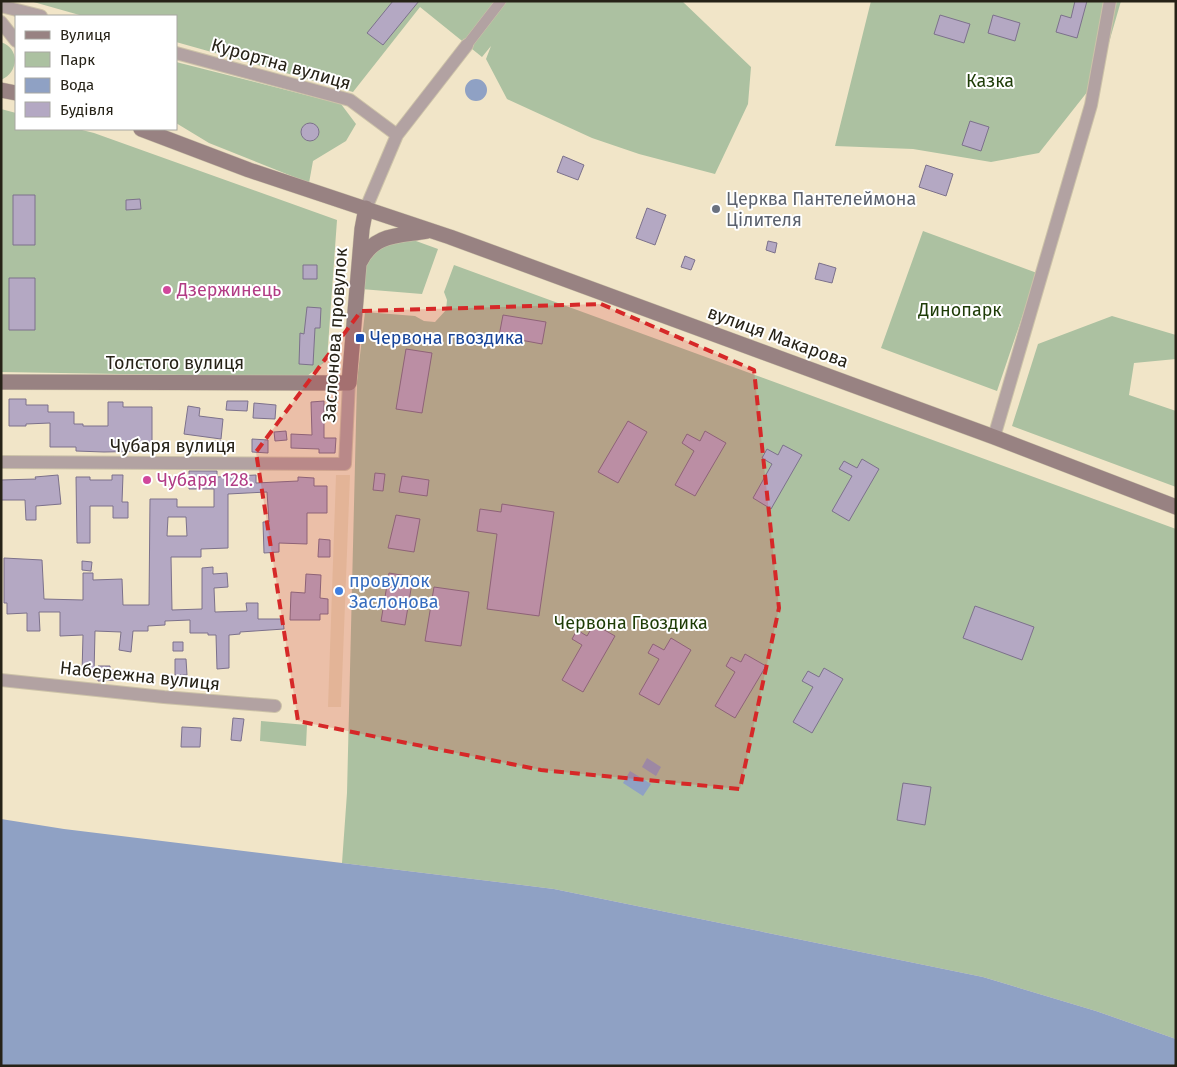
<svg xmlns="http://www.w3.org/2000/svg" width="1177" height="1067" viewBox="0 0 1177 1067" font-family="'Fira Sans',sans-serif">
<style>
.built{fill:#e6d8b3}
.green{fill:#acc1a1}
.water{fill:#8fa1c4}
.building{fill:#b4a8c3;stroke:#7c718b;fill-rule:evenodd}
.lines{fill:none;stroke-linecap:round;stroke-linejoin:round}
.pedestrian-casing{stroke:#ccc2a8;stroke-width:11}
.minor-casing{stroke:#ccc2a8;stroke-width:14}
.secondary-casing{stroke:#ccc2a8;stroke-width:16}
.pedestrian{stroke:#b2a2a2;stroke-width:10}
.minor{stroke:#b2a2a2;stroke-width:12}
.secondary{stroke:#988282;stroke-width:15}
.marked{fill:#d62828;fill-opacity:0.2;stroke:#d62828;stroke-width:4;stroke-dasharray:10 6;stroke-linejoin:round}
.worship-dot{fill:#6b7280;stroke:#fff;stroke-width:2}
.hotel-dot{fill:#d1479c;stroke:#fff;stroke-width:2}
.transit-dot{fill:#1a4fb4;stroke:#fff;stroke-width:2}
.shop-dot{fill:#3f7fe0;stroke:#fff;stroke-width:2}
.labels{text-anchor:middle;stroke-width:4;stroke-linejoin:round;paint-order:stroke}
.street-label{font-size:18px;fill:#262217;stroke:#fff}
.park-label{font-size:18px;fill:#1e3c07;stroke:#fff}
.worship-label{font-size:18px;fill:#5b616d;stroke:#fff;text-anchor:start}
.hotel-label{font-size:18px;fill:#b23c85;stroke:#fff;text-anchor:start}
.transit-label{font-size:18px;fill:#164399;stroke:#fff;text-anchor:start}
.shop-label{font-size:18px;fill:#366cbe;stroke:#fff;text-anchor:start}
</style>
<rect width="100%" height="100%" fill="#f1e5c8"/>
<path class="built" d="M336 475H350L341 707H328Z"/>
<path class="green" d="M30 1H682L751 67 748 104 715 174 639 154 592 138 507 99 486 59 491 46 482 57 420 7 353 92 176 42V16H83Z
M871 1H1121L1099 77 1039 153 991 162 913 149 835 146Z
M1 42C21 49 18 73 1 80Z
M176 62 341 104 356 124 346 141 313 161 309 183 209 143 176 123Z
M1 109 16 113V129H78L94 133 337 220 327 360 306 377 1 372Z
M923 231 1037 273 997 391 881 348Z
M405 240 416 241 438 249 422 294 361 289 367 258 382 245Z
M454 265 1176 529V1039L1096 1011 983 977 554 889 342 863 347 793 357 381 365 312 415 316 424 321 435 322 446 310 447 300 444 292Z
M1112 316 1176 335V359L1134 363 1129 395 1176 411V487L1012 426 1038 344Z
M261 721 307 725 306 746 260 741Z"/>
<path class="water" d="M465 90a11 11 0 1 1 22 0a11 11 0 1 1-22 0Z
M647 758 661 767 656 776 642 767Z
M630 771 651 784 643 796 623 783Z
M1 819 64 829 554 889 983 977 1096 1011 1176 1039V1066H1Z"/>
<path class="building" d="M393 1H419L383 45 367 33Z
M1075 1H1087L1077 38 1056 32 1061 15 1071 18Z
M940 15 970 24 964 43 934 34Z
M993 15 1020 23 1015 41 988 33Z
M970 121 989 127 981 151 962 145Z
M301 132a9 9 0 1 1 18 0a9 9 0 1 1-18 0Z
M563 156 584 165 578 180 557 172Z
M926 165 953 174 946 196 919 187Z
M13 195H35V245H13Z
M140 199 141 209 126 210V200Z
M647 208 666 215 655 245 636 238Z
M768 241 777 243 775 253 766 250Z
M685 256 695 260 691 270 681 267Z
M819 263 836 268 832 283 815 279Z
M303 265H317V279H303Z
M9 278H35V330H9Z
M307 307 321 308 320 328H315L313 365 299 364 300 333 304 334Z
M503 315 546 322 542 344 499 336Z
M406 349 432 353 422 413 396 409Z
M9 399H26V405H48V412H74V424H83V426H108V402H123V407H152V451L104 452 76 451V447H50V423L26 424V426H9Z
M227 401H248L247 411 226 410Z
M324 401V438H336L335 453H319V449L291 448V434L312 435 311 402Z
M254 403 276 405 275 419 253 418Z
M188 406 200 408 199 416 223 419 221 439 184 434Z
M628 421 647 432 618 483 598 472Z
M286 431 287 440 275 441 274 432Z
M705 431 726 443 695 496 675 485 694 451 682 443 687 434 700 441Z
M252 439 268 440V453L252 452Z
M213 441H224V452H212Z
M783 445 802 455 771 509 753 498 772 464 762 458 767 449 778 455Z
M862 459 879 469 849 521 832 511 852 476 839 469 844 461 857 468Z
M189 471H217V477L256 475V483L298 481V477L314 478V486H327V513H307V544L279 543V552L264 553 263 522H269L267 492 228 494V548L201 549V557H171L172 610 202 609V568L213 567V574L227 573 228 587 214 588 215 612 247 611 246 603H258V619H283L284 629 240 632V634L229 635V668L217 669 216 635H208V633H190V620L165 621V625L148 626V631H133L131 652 119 650 121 632 95 631 94 674 82 673 83 635 60 636V612H39L40 631H27V613L7 614V603H4V558L42 560 44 599 83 600V573H93V580L122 579 123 605H149L150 499H177V507H214V489H189ZM168 517H186L187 536H167Z
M375 473 385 474 383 491 373 490Z
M58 475 61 504 36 506V520H26L25 500H1V480L36 479 35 477Z
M112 475H123L122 502H128V518H113V506H90V543H77L76 477H90V480H112Z
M402 476 429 480 427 496 399 492Z
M502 504 554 512 539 616 487 609 497 534 477 531 480 509 501 512Z
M396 515 420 519 414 552 388 548Z
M319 539 330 540V557H318Z
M82 561 92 562 91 571 82 570Z
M389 573 413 577 405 625 381 621Z
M306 574 321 575 320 598 328 599V614H320V620H290L291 592 305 593Z
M434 587 469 592 461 646 425 641Z
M975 606 1034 627 1022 660 963 638Z
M594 624 615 636 583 692 562 680 582 645 572 639 577 630 587 636Z
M671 638 691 650 659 705 639 694 659 659 648 653 653 644 664 650Z
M173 642H183V651H173Z
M745 654 766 666 735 718 715 706 735 672 726 666 731 657 741 662Z
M175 659H186L187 675H175Z
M98 666H110V670H118V680L98 681Z
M824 668 843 679 812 733 793 722 813 687 802 681 808 671 819 677Z
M233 718 244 719 241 741 231 740Z
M182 727 201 728 200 747H181Z
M903 783 931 787 925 825 897 820Z"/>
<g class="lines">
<defs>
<path id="pedestrian" d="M467 45 501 1"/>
<path id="minor" d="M1 6 41 16
M1 22 16 41
M176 53 350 100 397 135
M366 208 397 135 467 45
M994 437 1091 105 1110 1
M1 462 345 464 349 383
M1 680 164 697 275 706"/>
<path id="secondary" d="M1 90 16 93
M141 129 249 170 450 237 994 437 1176 507
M360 262C374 233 399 236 427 231
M1 382 349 383 362 229 366 208"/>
</defs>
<use href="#pedestrian" class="pedestrian-casing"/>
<use href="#minor" class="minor-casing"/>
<use href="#secondary" class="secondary-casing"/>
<use href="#pedestrian" class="pedestrian"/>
<use href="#minor" class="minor"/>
<use href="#secondary" class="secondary"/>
</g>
<path class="marked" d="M601 304 754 370 779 608 740 789 541 770 298 721 256 452 361 311Z"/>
<circle class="worship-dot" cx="716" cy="209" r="5"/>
<g class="hotel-dot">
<circle cx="167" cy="290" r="5"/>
<circle cx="147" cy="480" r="5"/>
</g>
<rect class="transit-dot" x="355" y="333" width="10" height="10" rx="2.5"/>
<circle class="shop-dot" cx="339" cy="591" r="5"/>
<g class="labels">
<g class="street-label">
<text transform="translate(281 64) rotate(16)" y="6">Курортна вулиця</text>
<text transform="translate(335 335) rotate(-86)" y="6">Заслонова провулок</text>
<text transform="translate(778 337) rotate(20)" y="6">вулиця Макарова</text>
<text x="175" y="369">Толстого вулиця</text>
<text x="173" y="452">Чубаря вулиця</text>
<text transform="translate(140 676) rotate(6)" y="6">Набережна вулиця</text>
</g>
<g class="park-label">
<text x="990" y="87">Казка</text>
<text x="960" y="316">Динопарк</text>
<text x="631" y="629">Червона Гвоздика</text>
</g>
<g class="worship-label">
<text x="726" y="205">Церква Пантелеймона<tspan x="726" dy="21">Цілителя</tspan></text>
</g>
<g class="hotel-label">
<text x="177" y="296">Дзержинець</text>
<text x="157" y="486">Чубаря 128.</text>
</g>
<g class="transit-label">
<text x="370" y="344">Червона гвоздика</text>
</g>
<g class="shop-label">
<text x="349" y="587">провулок<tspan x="349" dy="21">Заслонова</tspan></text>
</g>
</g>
<rect width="1177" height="1067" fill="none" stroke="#262217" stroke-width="5"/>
<rect x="15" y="15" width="162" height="115" fill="#ffffff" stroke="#a8a7a2"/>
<rect x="25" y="31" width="25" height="8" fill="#988282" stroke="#a8a7a2"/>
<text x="60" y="40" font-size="15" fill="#262217">Вулиця</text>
<rect x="25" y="52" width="25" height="15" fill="#acc1a1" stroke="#a8a7a2"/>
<text x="60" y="65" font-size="15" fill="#262217">Парк</text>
<rect x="25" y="78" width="25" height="15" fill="#8fa1c4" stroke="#a8a7a2"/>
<text x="60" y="90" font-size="15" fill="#262217">Вода</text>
<rect x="25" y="102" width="25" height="15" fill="#b4a8c3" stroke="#a8a7a2"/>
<text x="60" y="115" font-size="15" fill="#262217">Будівля</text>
</svg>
